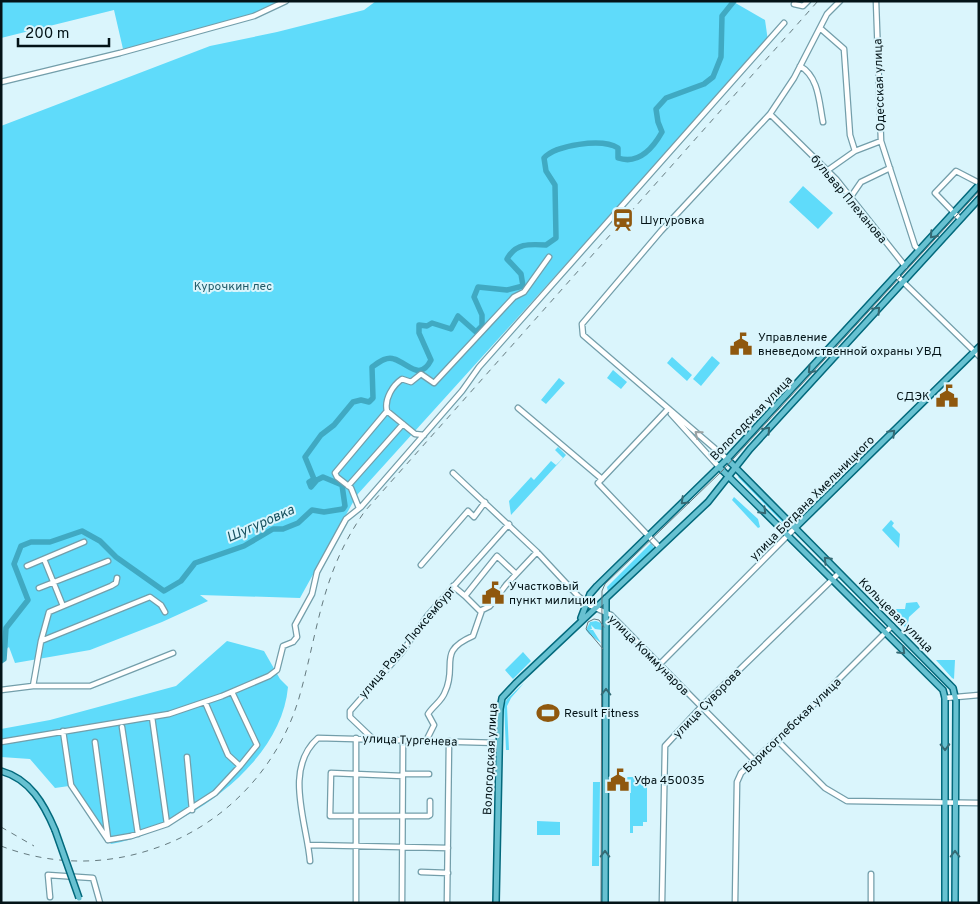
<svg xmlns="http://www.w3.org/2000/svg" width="980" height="904" viewBox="0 0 980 904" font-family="Overpass,sans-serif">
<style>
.green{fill:#5fdbfa}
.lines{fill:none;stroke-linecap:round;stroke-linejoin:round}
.river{stroke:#40a9c2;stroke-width:5.5}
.minor-casing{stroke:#739eaa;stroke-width:7}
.major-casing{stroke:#02697c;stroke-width:8}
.minor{stroke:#fff;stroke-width:4.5}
.major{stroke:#67c1d1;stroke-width:5}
.tram{stroke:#657a7f;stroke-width:1}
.rail{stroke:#657a7f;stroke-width:1;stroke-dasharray:6 6;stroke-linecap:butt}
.major-bridge-casing{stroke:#02697c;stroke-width:8;stroke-linecap:butt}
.major-bridge{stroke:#67c1d1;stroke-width:5}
.oneway{stroke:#356a74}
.oneway2{stroke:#9aa1a2}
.labels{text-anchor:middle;stroke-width:4;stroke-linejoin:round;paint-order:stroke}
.street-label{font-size:12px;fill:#031317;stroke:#daf5fc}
.poi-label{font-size:12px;fill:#031317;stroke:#daf5fc;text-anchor:start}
.park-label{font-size:12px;fill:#225b69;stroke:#daf5fc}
.water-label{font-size:14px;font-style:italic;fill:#16505e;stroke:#daf5fc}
</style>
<rect width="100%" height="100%" fill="#daf5fc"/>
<path class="green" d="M1 1H283L255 17 123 49 114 10 1 38Z
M376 1H732L765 20 768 41 357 495 300 598 200 595 208 601 162 622 90 650 15 663 9 647 1 653V126L210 46 277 32 364 10Z
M803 186 833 213 818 229 789 202Z
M712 356 720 363 701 386 693 379Z
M672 357 692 375 687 381 667 363Z
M613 370 627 382 621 389 607 378Z
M559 378 565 383 546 404 541 400Z
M558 447 566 455 511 515 509 501 531 477 534 480 551 461 556 465 563 458 555 450Z
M740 475 791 527 789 529 738 477Z
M734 497 758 519 760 527 758 528 732 500Z
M891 520 894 523 892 526 900 534 899 548 882 530Z
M651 543 654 548 608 592 607 587Z
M917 602 920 607 909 617 907 629 887 609H905L906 603Z
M596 621 601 623 602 630 595 629 591 625 592 629 589 630H593L601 643 589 634 586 630 590 622Z
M227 641 264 651 280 679 288 687C281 766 183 831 111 844L69 786 55 788 30 759 1 757V729L50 720 176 686Z
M523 652 531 661 513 679 505 670Z
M936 660H955L954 679 952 678Z
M524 683 511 698 507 706 509 750H506L504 705 507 699Z
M627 777H643V782H647V822H643V826H633V833H630V782H627Z
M593 782H600L599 866H592Z
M537 821 560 822V835H537Z"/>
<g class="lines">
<path class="river" d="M1 661 4 659 6 628 28 600 14 564 21 546 31 542H50L82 531 100 541 116 557 164 591 181 581 195 563 244 546 273 529H283L298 523 312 510 324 512 343 509 345 506 342 485 323 477 317 480 311 487 309 482 314 479 305 457 321 435 334 425 353 402 361 400 369 402 373 398 372 367C378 363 386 356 394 359 408 363 420 382 431 360L419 333V325L427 326 432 323 451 329 458 316 476 332 482 326V315L474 297 478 287 507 290 523 286 521 274 507 259C516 243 529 244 546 245L556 238 555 185 546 171 544 158C555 145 602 138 618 148V158C639 165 653 148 662 132L658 122 656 109 666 98 704 84 713 77 721 57 722 16 734 1"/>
<defs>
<path id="minor" d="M876 1 881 141 915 246 919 250
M794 4 803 6 808 1
M820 28 844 49 850 135 855 151
M800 66C819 77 819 102 823 122
M1 82 120 53 254 16 286 1
M770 114 836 179 905 266
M828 170 855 151 881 141
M850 198 861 182 890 168
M960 219 935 193 956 171 979 183
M897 276 979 356
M518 408 602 479
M387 411 415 434 424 435
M671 414 719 467
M727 459 583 335 582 324 661 231 770 114 794 78 827 14 840 1
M453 473 537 552 578 596 589 605 611 615 755 761
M348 486 403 424
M359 508 351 488 337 477 335 473 387 411C384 399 393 385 402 379L411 382 421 374 434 383 514 297 524 292 549 257
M659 547 598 483 668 409
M44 559 63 606
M421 565 468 511 474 517 485 502
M27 566 84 542
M453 586 465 596 497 556 516 574
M39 588 108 561
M465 596 480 611 490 606 506 585 537 552
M41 641 49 612 111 586 116 583 117 578
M660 664 795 528
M33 686 41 641 150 597 161 605 165 612
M1 690 33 686H90L173 653
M945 698 979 695
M205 702 228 755 240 766 257 745 232 692
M152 717 167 824 215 793 240 766
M122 727 138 834
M63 731 71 785 108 840
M372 738 350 717V711L402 652 428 615 509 524
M777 740 825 788 847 801 979 803
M426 741 434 725 428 714C433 706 442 701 445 692 458 665 436 652 473 636L482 610
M1 742 169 714 222 696 269 676 277 670 283 646 293 642 297 637 295 625 312 594 317 572 346 519 361 507 462 391 479 367 784 23
M95 742 108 838
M187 757 192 810
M403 774H429
M403 776 331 773 330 816H428L430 815V801
M108 840 131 836 167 824
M309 845 448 848
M310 861C307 823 283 769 318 738L499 743
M421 872 448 873
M50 897 48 875 93 878 100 903
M356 903V738
M402 903 403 740
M447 903 449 741
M662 903 665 746 702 706 839 573
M735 903 737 782 741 773 807 711 892 626
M871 903V874"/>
<path id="major" d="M727 459 953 688 956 701 955 903
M719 467 943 690 945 698V903
M795 528 979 347
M581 618 590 594 597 586 727 459 979 185
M1 771C30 779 44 804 55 830
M496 903 500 709 502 698 516 683 708 502 750 449 979 199
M605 903 606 598"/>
</defs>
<use href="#minor" class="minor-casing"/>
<use href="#major" class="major-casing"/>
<use href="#minor" class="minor"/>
<use href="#major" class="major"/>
<path class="tram" d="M603 649 586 629 588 622 594 619 599 620 604 627
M601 903 602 591 605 584 723 470 979 191"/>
<path class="rail" d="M1 827 34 846
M1 846C50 865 103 866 153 849 223 826 278 769 299 698 319 628 321 573 365 511L818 1"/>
<defs>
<path id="major-bridge" d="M55 830 79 898"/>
</defs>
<use href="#major-bridge" class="major-bridge-casing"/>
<use href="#major-bridge" class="major-bridge"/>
</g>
<defs><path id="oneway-chevron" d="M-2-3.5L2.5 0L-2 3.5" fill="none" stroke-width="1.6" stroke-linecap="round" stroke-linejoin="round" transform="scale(1.25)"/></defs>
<g class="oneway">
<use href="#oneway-chevron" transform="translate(933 235) rotate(132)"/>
<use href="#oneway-chevron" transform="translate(877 310) rotate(-47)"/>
<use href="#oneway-chevron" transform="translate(811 370) rotate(133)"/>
<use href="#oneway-chevron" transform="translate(767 430) rotate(-48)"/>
<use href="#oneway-chevron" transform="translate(892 433) rotate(-45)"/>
<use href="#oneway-chevron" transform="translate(684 501) rotate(136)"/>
<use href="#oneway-chevron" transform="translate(763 511) rotate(45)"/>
<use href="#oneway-chevron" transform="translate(827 560) rotate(-134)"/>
<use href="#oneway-chevron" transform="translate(902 651) rotate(44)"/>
<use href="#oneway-chevron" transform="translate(606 692) rotate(-90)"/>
<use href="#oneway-chevron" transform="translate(945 747) rotate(89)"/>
<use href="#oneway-chevron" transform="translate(605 854) rotate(-90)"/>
<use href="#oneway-chevron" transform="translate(955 854) rotate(-90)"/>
</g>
<use class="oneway2" href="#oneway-chevron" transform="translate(698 434) rotate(-141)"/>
<defs>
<symbol id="station-bare" viewBox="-9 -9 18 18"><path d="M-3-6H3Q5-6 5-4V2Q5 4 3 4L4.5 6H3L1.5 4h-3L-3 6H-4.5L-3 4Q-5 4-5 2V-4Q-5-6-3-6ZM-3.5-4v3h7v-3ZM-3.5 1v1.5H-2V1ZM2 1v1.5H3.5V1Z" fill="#8f580e" stroke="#daf5fc" stroke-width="2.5" paint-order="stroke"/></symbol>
<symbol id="civic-bare" viewBox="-9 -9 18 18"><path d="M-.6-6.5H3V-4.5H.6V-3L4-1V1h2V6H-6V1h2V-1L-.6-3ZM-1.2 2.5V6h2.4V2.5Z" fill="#8f580e" stroke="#daf5fc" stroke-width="2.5" paint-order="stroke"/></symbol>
<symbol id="stadium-bare" viewBox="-9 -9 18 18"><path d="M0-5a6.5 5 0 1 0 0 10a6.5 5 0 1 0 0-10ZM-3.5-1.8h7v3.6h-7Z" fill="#8f580e" stroke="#daf5fc" stroke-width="2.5" paint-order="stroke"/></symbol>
</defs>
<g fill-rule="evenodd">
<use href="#station-bare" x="607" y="204" width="32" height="32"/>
<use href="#civic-bare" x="725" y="328" width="32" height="32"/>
<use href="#civic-bare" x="931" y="380" width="32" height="32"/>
<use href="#civic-bare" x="477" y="577" width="32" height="32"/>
<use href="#stadium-bare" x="532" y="697" width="32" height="32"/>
<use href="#civic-bare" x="602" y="764" width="32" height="32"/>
</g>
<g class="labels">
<g class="street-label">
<text transform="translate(879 85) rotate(-92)" y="4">Одесская улица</text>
<text transform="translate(849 199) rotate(50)" y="4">бульвар Плеханова</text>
<text transform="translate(751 418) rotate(-46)" y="4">Вологодская улица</text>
<text transform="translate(812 498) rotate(-45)" y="4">улица Богдана Хмельницкого</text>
<text transform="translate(896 615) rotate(45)" y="4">Кольцевая улица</text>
<text transform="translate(407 642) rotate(-50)" y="4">улица Розы Люксембург</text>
<text transform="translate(649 655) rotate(45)" y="4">улица Коммунаров</text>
<text transform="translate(707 703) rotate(-46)" y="4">улица Суворова</text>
<text transform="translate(792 725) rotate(-44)" y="4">Борисоглебская улица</text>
<text transform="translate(410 740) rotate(2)" y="4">улица Тургенева</text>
<text transform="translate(490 759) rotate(-87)" y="4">Вологодская улица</text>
</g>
<g class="poi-label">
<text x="640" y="224">Шугуровка</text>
<text x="758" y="341">Управление<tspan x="758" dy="14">вневедомственной охраны УВД</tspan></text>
<text x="930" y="400" text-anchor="end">СДЭК</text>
<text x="509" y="590">Участковый<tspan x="509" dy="14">пункт милиции</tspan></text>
<text x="564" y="717">Result Fitness</text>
<text x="634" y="784">Уфа 450035</text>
</g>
<g class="park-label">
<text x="233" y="290">Курочкин лес</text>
</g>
<g class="water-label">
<text transform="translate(260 523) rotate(-24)" y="5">Шугуровка</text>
</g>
</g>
<rect width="980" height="904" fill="none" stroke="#031317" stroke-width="5"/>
<path d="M18 38v8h91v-8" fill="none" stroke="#031317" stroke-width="2.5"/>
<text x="25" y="38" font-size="15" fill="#031317" stroke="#daf5fc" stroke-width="4" paint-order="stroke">200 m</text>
</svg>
